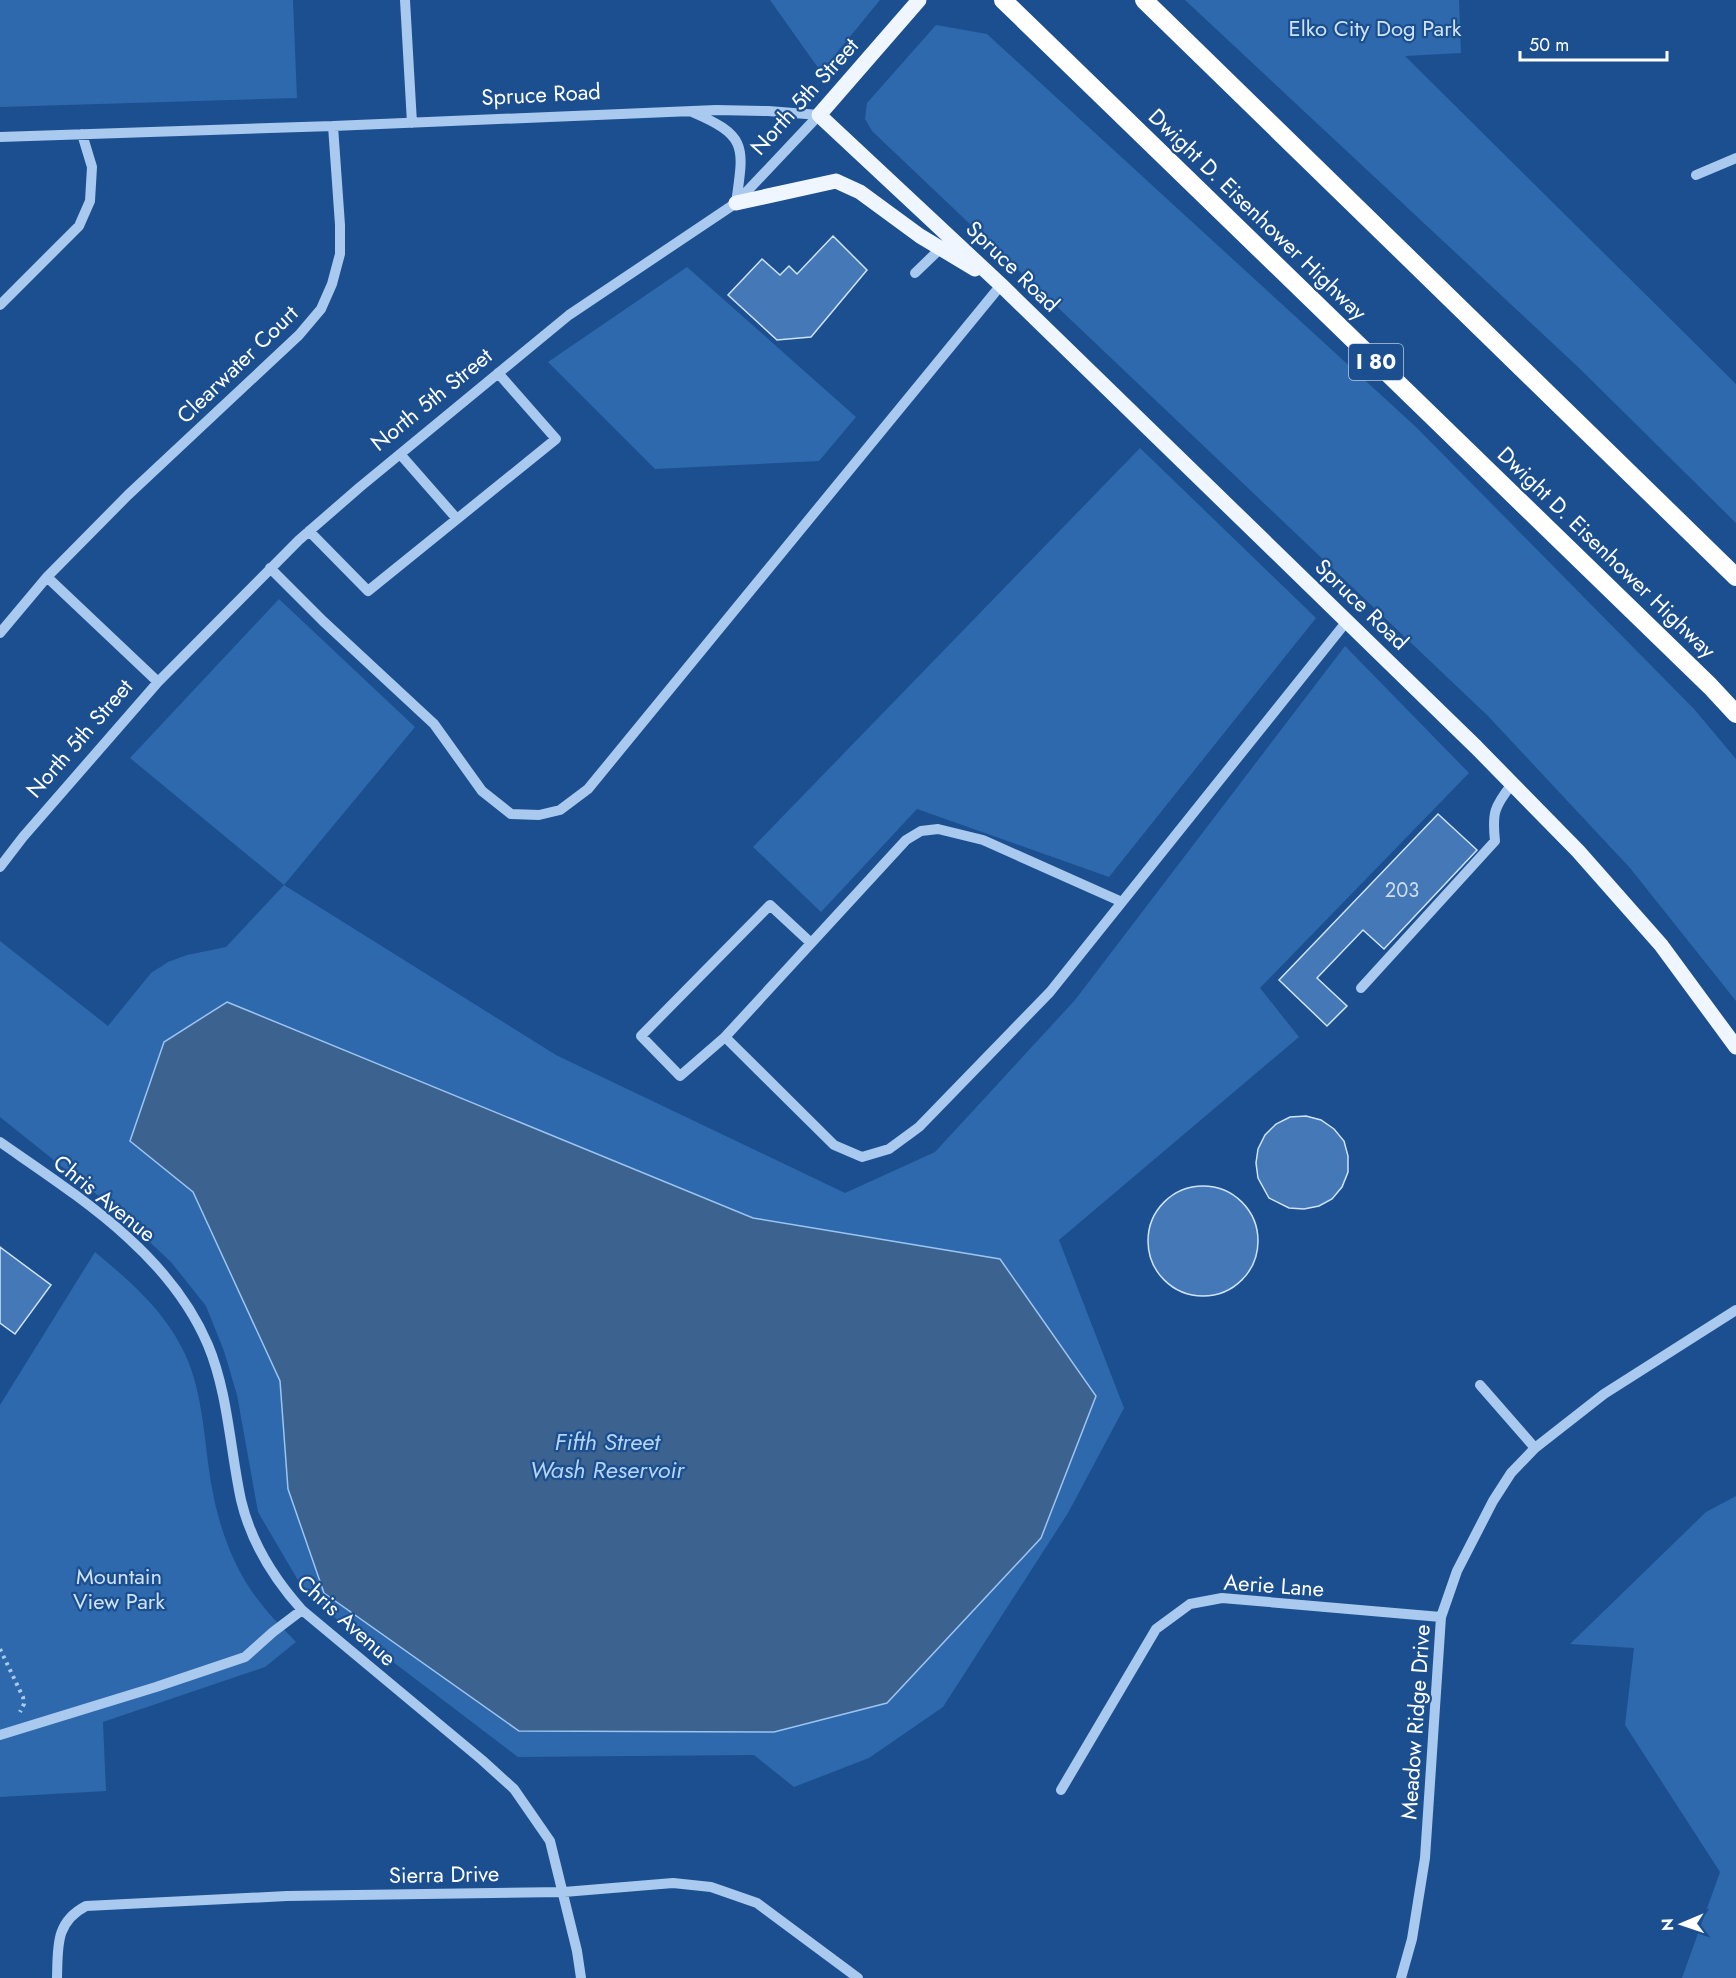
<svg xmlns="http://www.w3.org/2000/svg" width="1736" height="1978" viewBox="0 0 1736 1978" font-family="Jost,sans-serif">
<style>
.green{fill:#2e69ad}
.water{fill:#3c6290;stroke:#9cc4f0;stroke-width:1.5}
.building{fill:#4478b7;stroke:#cfe3fa;stroke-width:1.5}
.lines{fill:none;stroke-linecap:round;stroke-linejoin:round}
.path{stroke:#a9c9ee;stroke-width:4;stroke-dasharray:3 4.5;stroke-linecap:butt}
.minor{stroke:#a9c9ee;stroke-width:10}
.major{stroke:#f0f6ff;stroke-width:15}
.highway{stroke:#fff;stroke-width:18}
.labels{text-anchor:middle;stroke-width:4.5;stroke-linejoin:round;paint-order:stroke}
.number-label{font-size:20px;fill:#d0dded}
.shield{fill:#1b4f8f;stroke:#bbcadd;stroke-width:1.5}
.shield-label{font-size:21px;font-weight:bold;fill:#fff}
.park-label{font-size:22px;fill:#cfe3fa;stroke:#1b4f8f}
.street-label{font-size:22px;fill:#fff;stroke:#1b4f8f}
.water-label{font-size:24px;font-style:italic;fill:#b5d3f5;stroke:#1b4f8f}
</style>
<rect width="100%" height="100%" fill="#1b4f8f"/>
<path class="green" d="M0 0H293L297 98 0 107Z
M770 0H880L821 72Z
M1185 0H1459L1461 53 1405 56 1736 384V523L1578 367Z
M936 25 987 34 1416 427 1694 709 1736 759V1001L1630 868 1488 716 872 131 865 119 867 103Z
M687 267 856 417 819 461 655 469 548 362Z
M1140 448 1316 618 1109 877 917 809 821 912 753 847Z
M279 599 415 727 284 885 556 1055 845 1193 935 1152 1075 1000 1345 646 1469 773 1260 988 1299 1037 1059 1240 1124 1408 1068 1513 943 1707 869 1758 794 1787 754 1755 518 1757 330 1614 299 1582 258 1512 237 1395 224 1351 206 1306 171 1262 110 1205 0 1117V941L108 1026 151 973 168 962 187 955 226 947 284 885 130 758Z
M95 1252C130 1281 165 1311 185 1354 204 1395 204 1444 212 1488 219 1527 234 1570 259 1601 270 1616 284 1629 296 1642L265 1667 103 1722 106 1791 0 1797V1405Z
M1736 1496V1978H1682L1720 1872 1625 1725 1634 1648 1570 1644 1706 1512Z"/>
<path class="water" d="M227 1002 753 1218 1000 1259 1096 1396 1041 1538 887 1703 774 1732 519 1731 324 1593 288 1489 280 1381 193 1192 130 1141 164 1042Z"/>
<path class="building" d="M833 236 867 270 811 337 777 340 728 295 762 259 780 275 789 266 797 274Z
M1438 814 1477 850 1384 949 1363 930 1317 978 1347 1006 1327 1026 1279 980Z
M1306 1116 1321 1120 1334 1129 1344 1141 1348 1156V1172L1342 1187 1332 1199 1319 1206 1304 1209 1289 1208 1269 1198 1258 1178 1256 1163 1258 1149 1265 1135 1276 1124 1290 1117Z
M1148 1241a55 55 0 1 1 110 0a55 55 0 1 1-110 0Z
M0 1247 51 1285 15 1334 0 1323Z"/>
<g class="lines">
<path class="path" d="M0 1649 23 1697 24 1704 20 1712"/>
<path class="minor" d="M405 0 412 123
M692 112C748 136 744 146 736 203
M0 137 333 126 716 110 768 111 819 115
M1696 175 1736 158
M915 273 941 248
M0 305 79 226 90 201 92 167 82 134
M400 454 457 519
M309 531 368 591 556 439 498 373
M270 568 323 621 434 724 482 791 511 814 539 815 560 810 588 789 1001 285
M47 577 158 682
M0 633 47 577 128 495 299 335 321 309 332 284 340 254V225L333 126
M0 867 23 837 158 682 299 540 360 487 569 315 736 203 819 115
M1122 902 983 840 938 829 921 831 906 840 725 1037 834 1145 862 1157 889 1149 919 1127 1050 992 1347 621
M1361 988 1495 841C1492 813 1494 807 1512 784
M725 1037 680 1076 641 1036 770 905 811 943
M0 1142C79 1197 169 1253 208 1345 228 1393 230 1449 241 1500 251 1542 274 1579 302 1610L482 1760 514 1789 550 1841 577 1951 581 1978
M1480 1385 1535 1448
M0 1735 156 1687 245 1657 273 1632 302 1610
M1061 1790 1156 1629 1190 1604 1222 1598 1441 1617
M57 1978C58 1947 55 1922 86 1906L287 1896 564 1892 673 1883 711 1887 757 1903 858 1978
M1401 1978 1412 1939 1425 1858 1441 1617 1457 1571 1493 1501 1511 1473 1535 1448 1604 1394 1736 1310"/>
<path class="major" d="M919 0 819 115 1001 285 1476 747 1578 851 1661 945 1736 1047
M736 203 836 181 860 192 920 236 975 269"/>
<path class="highway" d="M1003 0 1710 686 1736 714
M1144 0 1736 577"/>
</g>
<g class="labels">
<g class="number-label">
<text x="1402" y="897">203</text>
</g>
<rect class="shield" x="1349" y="344" width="54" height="36" rx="4.5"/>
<g class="shield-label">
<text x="1376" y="369">I 80</text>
</g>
<g class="park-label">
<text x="1375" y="36">Elko City Dog Park</text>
<text x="119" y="1584">Mountain<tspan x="119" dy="25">View Park</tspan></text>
</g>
<g class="street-label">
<text transform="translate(541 94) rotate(-3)" y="8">Spruce Road</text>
<text transform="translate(804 96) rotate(-48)" y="8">North 5th Street</text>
<text transform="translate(1258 214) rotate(44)" y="8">Dwight D. Eisenhower Highway</text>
<text transform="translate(1013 266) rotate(44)" y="8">Spruce Road</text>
<text transform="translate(237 364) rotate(-44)" y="8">Clearwater Court</text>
<text transform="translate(431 399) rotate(-39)" y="8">North 5th Street</text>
<text transform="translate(1607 552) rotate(44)" y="8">Dwight D. Eisenhower Highway</text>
<text transform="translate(1362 604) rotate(44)" y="8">Spruce Road</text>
<text transform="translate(79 738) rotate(-49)" y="8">North 5th Street</text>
<text transform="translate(105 1198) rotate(39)" y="8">Chris Avenue</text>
<text transform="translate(1274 1585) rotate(4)" y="8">Aerie Lane</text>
<text transform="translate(347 1620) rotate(42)" y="8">Chris Avenue</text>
<text transform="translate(1415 1722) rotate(-86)" y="8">Meadow Ridge Drive</text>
<text transform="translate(444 1874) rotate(-1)" y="8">Sierra Drive</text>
</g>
<g class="water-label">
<text x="607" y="1450">Fifth Street<tspan x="607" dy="28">Wash Reservoir</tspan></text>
</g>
</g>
<g transform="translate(1682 1924) rotate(268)" stroke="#1b4f8f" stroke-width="4.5" paint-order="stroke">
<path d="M0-4.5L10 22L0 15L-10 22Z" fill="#ffffff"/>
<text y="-9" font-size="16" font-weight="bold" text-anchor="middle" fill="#ffffff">N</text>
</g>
<path d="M1520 51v9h147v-9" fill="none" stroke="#ffffff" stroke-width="3"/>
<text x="1529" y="51" font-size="18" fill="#ffffff" stroke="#1b4f8f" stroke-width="4.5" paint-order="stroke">50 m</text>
</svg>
